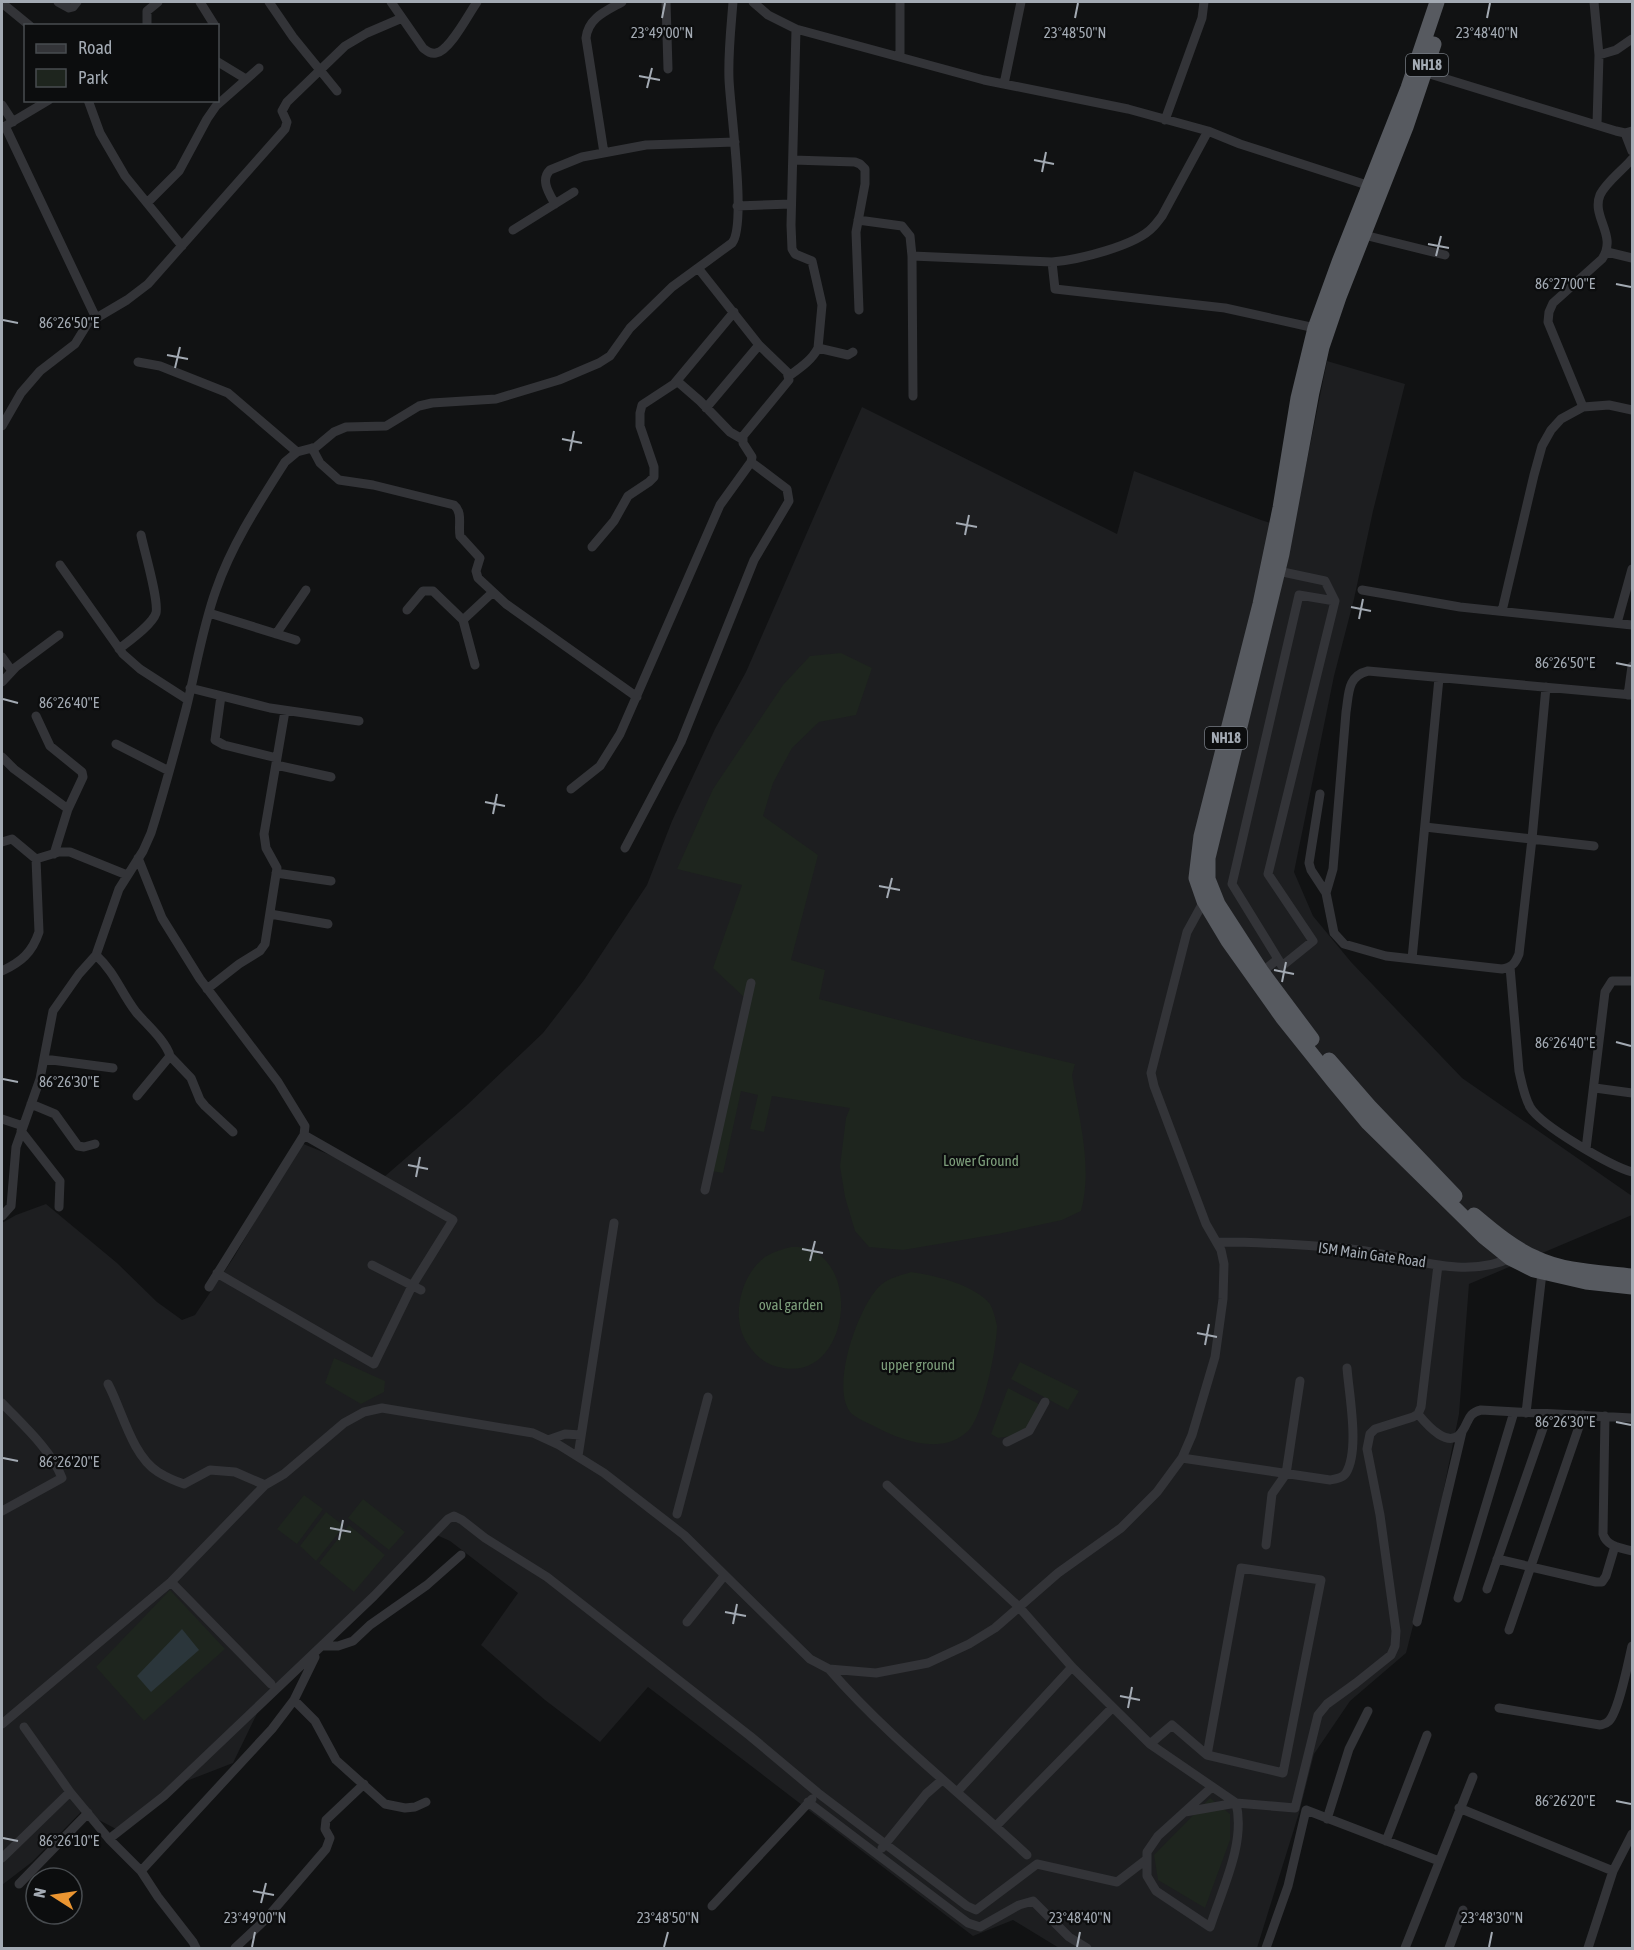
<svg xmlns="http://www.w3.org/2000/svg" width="1634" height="1950" viewBox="0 0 1634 1950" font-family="'Asap Condensed',sans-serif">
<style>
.built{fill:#1d1e20}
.green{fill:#1e251e}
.water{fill:#2b363b}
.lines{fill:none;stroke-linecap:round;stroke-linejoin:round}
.minor{stroke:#333438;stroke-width:9}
.trunk{stroke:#575a60;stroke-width:15}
.ticks{fill:none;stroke:#a3aab3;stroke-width:2}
.labels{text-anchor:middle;stroke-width:4.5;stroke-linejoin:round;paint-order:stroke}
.shield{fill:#0c0d0e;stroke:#767b82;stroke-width:1.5}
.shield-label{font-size:14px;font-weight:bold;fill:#a3aab3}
.park-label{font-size:15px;fill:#7d9e7b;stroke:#0c0d0e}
.street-label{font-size:15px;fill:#a3aab3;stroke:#0c0d0e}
.ticks-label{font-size:15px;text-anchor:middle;fill:#a3aab3;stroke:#0c0d0e;stroke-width:4.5;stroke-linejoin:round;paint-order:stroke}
</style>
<rect width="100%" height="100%" fill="#111213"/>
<path class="built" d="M1327 361 1405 384 1373 511 1354 599 1334 676 1294 872 1313 916 1351 962 1462 1078 1632 1196V1215L1469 1284 1459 1414 1444 1488 1436 1536 1406 1653 1350 1701 1314 1754 1299 1813 1257 1948H1059L1013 1920 973 1936 648 1687 600 1742 545 1700 481 1645 518 1593 450 1541 430 1532 361 1605 266 1695 233 1763 171 1787 116 1829 82 1811 32 1862 2 1885V1223L16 1215 46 1204 117 1263 157 1302 182 1320 195 1315 234 1257 301 1143 384 1177 466 1106 543 1033 584 980 647 885 672 821 715 729 746 672 862 407 1117 534 1134 471 1261 520 1293 530Z"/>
<path class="green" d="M841 653 872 668 856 715 819 722 792 748 773 783 763 816 818 855 791 960 825 970 819 999 963 1037 1075 1064 1072 1075C1079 1119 1093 1167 1081 1211L1062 1220 998 1234 903 1250 869 1247 855 1231 845 1197 840 1166 846 1118 850 1108 772 1096 764 1132 750 1129 758 1095 741 1091 723 1173 711 1171 745 998 713 968 742 885 677 869 713 789 783 685 810 656Z
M791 1247C800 1247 810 1247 817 1253 861 1282 842 1379 783 1368 766 1365 756 1357 747 1343 730 1318 741 1274 765 1257 773 1252 782 1249 791 1247Z
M911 1272C934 1275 975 1285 990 1304 993 1309 996 1320 997 1326 997 1347 983 1415 969 1430 944 1456 902 1441 876 1427 868 1423 858 1419 852 1414 828 1391 859 1302 882 1284 889 1278 902 1275 911 1272Z
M334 1358 385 1381 384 1392 361 1404 325 1383Z
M1020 1362 1079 1391 1068 1410 1011 1379Z
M1008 1388 1039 1404 1024 1434 998 1438 991 1434Z
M304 1495 323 1509 297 1544 277 1529Z
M363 1499 405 1532 389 1550 348 1518Z
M326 1512 344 1526 316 1561 300 1546Z
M349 1525 385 1555 354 1592 319 1563Z
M170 1590 225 1649 144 1721 96 1667Z
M1210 1798 1230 1814V1840L1205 1908 1158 1880 1154 1855Z"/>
<path class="water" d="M182 1629 199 1650 151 1692 137 1676Z"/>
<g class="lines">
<path class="minor" d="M58 2 69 8 73 7 77 2
M200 2 215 26
M269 2 293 37 337 91
M391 2 423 48C427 51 430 54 436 53 450 51 469 13 477 2
M666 2 668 69
M753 2 768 15 796 29 984 80 1128 109 1208 131 1240 144 1370 186
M900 2V56
M1594 2 1599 55 1597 124
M2 3 30 26
M147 26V11L158 2
M1599 55 1616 50 1632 39
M218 62 246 79
M1420 71 1616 131 1625 133 1632 131
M1004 84 1021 2
M88 100 100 133 125 176 182 246
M2 105 13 122
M1165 120 1202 18 1204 2
M5 126 96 318
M2 128 49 100
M1625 133 1632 151
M604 153 586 38C588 18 606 11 622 2
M793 160 855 162 860 164 865 169V184L856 232 859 310
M147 203 179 171 207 119 216 106 259 68
M555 204C549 193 540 180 550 170L582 157 646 145 735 142
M737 206 791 204
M858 220 902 226 910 236 912 256 913 396
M513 230 574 192
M1364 235 1445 255
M1607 252 1632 258
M912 256 1052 262C1077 260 1136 246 1153 227 1156 224 1159 220 1162 216L1208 131
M1052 262 1055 289 1225 308 1315 328
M818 348 848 355 853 352
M138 362 160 366 228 393 297 452
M789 376C800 368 812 360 818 348L822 305 812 261 795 254 792 249 791 225 796 29
M677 381 700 401 730 432 742 439
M1583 407 1548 322 1549 312 1553 303 1602 259C1618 236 1591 217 1600 195 1606 182 1623 170 1632 159
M706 408 759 345
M2 426 21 393 40 371 75 344 88 323 127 300 148 284 285 129 287 122 282 111 287 102 345 46 367 33 402 18
M312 448 320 463 339 480 373 485 454 505C463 512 458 526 460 536L480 558 476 571 478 578 506 604 637 697
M592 547 614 521 628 496 649 482 654 477V467L640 426V413L642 405 674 384 734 312
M60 565 123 654 140 669 188 700
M1278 571 1325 581 1335 601
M1362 590 1460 607 1632 625
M407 610 423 591H433L463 620 475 665
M1502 611 1534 475 1542 446 1551 430 1561 419 1583 407 1609 405 1632 410
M209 613 296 640
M463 620 493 592
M1617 623 1632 569
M276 634 306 590
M119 649C129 641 152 625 156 613 159 600 144 550 141 535
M2 657 12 671
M2 682 16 667 59 635
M190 688 270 708 359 721
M1628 695 1632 666
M221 696 215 740 224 745 277 758
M36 716 50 746 82 772 83 777 68 809 54 854
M116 744 169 771
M2 757 14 769 68 809
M276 765 331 777
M571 789 600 766 620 734 720 505 751 462 752 457 743 443V436L789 380 787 372 759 345 698 268
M1320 794 1309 863 1311 870 1326 893 1334 933 1344 944 1386 956 1502 969C1512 967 1515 964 1519 954L1532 839 1546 687
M1425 827 1594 846
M2 842 12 839 36 859 59 852H70L127 875
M625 848 681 742 754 560 789 501 787 489 751 462
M138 858 162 918 200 979 278 1082 305 1126 304 1135 209 1287
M276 873 331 881
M1326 893 1333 869 1346 712C1349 694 1347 676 1368 671L1632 695
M270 914 328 924
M96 955C116 974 120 991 136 1012 146 1024 166 1041 170 1056L137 1096
M1412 959 1439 678
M1510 967 1519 1071C1522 1084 1524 1096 1530 1107 1541 1126 1611 1166 1632 1172
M2 971C21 962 32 953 39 932L36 859
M1262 972 1278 959 1232 884 1299 595 1335 601 1268 874 1313 941 1282 966 1278 959
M207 989 239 964 260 951 265 944 277 868 266 848 264 834 285 711
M170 1056 191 1078 200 1100 205 1106 233 1132
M44 1059 113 1068
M1595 1088 1632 1093
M31 1104 55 1114 78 1146 84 1147 95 1144
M2 1119 23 1126
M21 1131 60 1181 59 1207
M1586 1149 1605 992 1612 981H1632
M705 1190 751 983
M2 1216 11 1206 16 1147 40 1079 53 1011 79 974 96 955 119 889 143 851 151 833C164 792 175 751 186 709 196 669 202 629 216 590 232 544 259 503 285 462L297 452 316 447 334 432 346 427 386 426 419 406 432 403 496 399 559 380 599 363 610 356 630 328 672 287 732 243C747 225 730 108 729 79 728 53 731 27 733 2
M1218 1242C1262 1242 1307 1245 1351 1249 1401 1254 1465 1282 1512 1257
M372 1265 421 1290
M217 1273 374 1364 412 1286 453 1220 304 1135
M108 1384C122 1410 132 1456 158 1472 166 1477 175 1481 184 1484L210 1470 235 1472 265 1485
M2 1403C22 1424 52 1451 62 1478L2 1511
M1526 1413 1542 1273
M1418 1414C1427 1425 1450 1452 1463 1430 1469 1421 1468 1413 1481 1410L1632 1418
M1605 1416 1603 1534C1607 1547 1621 1548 1632 1551
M548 1440 565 1434 581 1435
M1007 1442 1029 1431 1045 1402
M578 1456 614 1223
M1182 1458 1330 1480C1336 1479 1343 1478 1346 1473 1360 1450 1349 1395 1347 1368
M887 1485 1019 1607 1072 1667 1150 1744 1236 1803C1246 1843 1222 1889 1210 1927L1156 1891 1147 1876V1852L1158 1836 1212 1787
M677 1514 708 1397
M1266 1545 1272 1494 1286 1474 1300 1381
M1497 1559 1596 1582H1602L1606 1576 1615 1546
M171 1582 271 1684
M1487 1589 1548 1414
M1458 1598 1514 1412
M687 1622 724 1576
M1417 1622 1462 1432
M1509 1630 1583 1415
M322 1646H338L353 1641 370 1625 427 1585 461 1555
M829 1669C889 1738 961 1793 1027 1855
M294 1700 315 1721 336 1760 385 1804 405 1808 415 1807 426 1802
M1499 1708 1600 1725C1604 1724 1606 1724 1609 1721 1619 1710 1628 1663 1632 1646
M2 1724 171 1582 265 1485 284 1474 344 1423 364 1412 382 1408 533 1433 559 1445 604 1473 684 1535 810 1659 829 1669 876 1673 928 1663 969 1644 995 1628 1058 1573 1121 1528 1157 1492 1182 1458 1192 1435 1215 1357 1223 1299 1224 1264 1221 1250 1206 1224 1154 1086 1151 1073 1187 932 1204 901
M24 1727 70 1792 109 1839 141 1871 158 1897 193 1942 196 1948
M1150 1744 1172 1725 1207 1755 1283 1773 1321 1580 1241 1568 1207 1755
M957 1792 1072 1667
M808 1802 968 1923 980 1927 1019 1905 1033 1901 1069 1937 1087 1948
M1459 1808 1613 1871
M1185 1812 1236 1803 1295 1808 1318 1715 1327 1704 1356 1683 1391 1655 1395 1646 1396 1631 1380 1515 1367 1449 1370 1434 1375 1429 1413 1417 1418 1414 1421 1407 1438 1265
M1327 1819 1349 1749 1368 1711
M996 1826 1112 1708
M109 1839 164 1796 374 1596 448 1519 454 1516 462 1520 485 1538 547 1577 750 1736 818 1793 967 1906 976 1910 1037 1864 1117 1882 1147 1859
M1386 1841 1427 1735
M882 1848 926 1794 942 1780
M2 1858 70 1792
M141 1871 272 1729 294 1700 315 1657
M19 1884 88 1813
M712 1906 812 1799
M235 1948 265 1920 326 1849 330 1838 325 1829 326 1820 364 1784
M1266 1948 1288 1886 1306 1810 1439 1861
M1405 1948 1473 1777
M1449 1948 1463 1910
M1588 1948 1613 1871 1632 1834"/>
<path class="trunk" d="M1437 2 1408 88 1339 262 1315 328 1298 398 1280 508 1260 604 1201 836 1196 878 1204 901 1228 941 1282 1017 1334 1082 1368 1123 1484 1237 1510 1258 1534 1270 1586 1282 1632 1287
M1312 1039 1262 972 1218 904 1208 879V858L1282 554 1312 392 1322 347 1339 297 1406 127 1434 44
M1329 1060 1369 1106 1455 1196
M1474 1215C1493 1231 1513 1248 1536 1258 1565 1272 1601 1272 1632 1276"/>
</g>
<path class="ticks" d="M662 18 665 3M1075 18 1078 3M1487 18 1490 3M639 76 660 80M647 88 652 68M1034 160 1054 164M1042 172 1046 152M1428 244 1449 248M1436 256 1441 236M1616 284 1631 287M3 320 18 323M167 355 188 359M175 368 180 347M562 439 582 443M570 451 574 431M956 523 977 527M965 535 969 515M1351 607 1371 611M1359 619 1363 599M1616 663 1631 666M3 699 18 703M485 802 505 806M493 814 497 794M879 886 900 890M887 898 892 878M1274 970 1294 974M1282 982 1286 962M1616 1042 1631 1046M3 1079 18 1082M408 1165 428 1169M416 1177 420 1157M802 1249 823 1253M810 1261 815 1241M1197 1333 1217 1337M1205 1345 1209 1324M1616 1422 1631 1425M3 1458 18 1461M330 1528 351 1532M339 1540 343 1520M725 1612 746 1616M733 1624 737 1604M1120 1696 1140 1700M1128 1708 1132 1687M1616 1801 1631 1804M3 1838 18 1841M253 1891 274 1895M261 1903 266 1883M252 1947 255 1932M664 1947 668 1932M1077 1947 1080 1932M1489 1947 1492 1932"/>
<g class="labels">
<g class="shield">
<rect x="1406" y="54" width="42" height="22" rx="4.5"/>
<rect x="1205" y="727" width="42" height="22" rx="4.5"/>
</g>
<g class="shield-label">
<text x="1427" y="70">NH18</text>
<text x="1226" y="743">NH18</text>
</g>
<g class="park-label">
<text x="981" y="1166">Lower Ground</text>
<text x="791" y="1310">oval garden</text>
<text x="918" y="1370">upper ground</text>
</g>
<g class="street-label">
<text transform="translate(1372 1255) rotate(8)" y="5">ISM Main Gate Road</text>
</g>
</g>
<g class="ticks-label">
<text x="662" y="38">23°49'00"N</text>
<text x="1075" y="38">23°48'50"N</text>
<text x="1487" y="38">23°48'40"N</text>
<text x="1565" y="289">86°27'00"E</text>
<text x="69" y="328">86°26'50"E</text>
<text x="1565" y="668">86°26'50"E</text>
<text x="69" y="708">86°26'40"E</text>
<text x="1565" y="1048">86°26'40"E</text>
<text x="69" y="1087">86°26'30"E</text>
<text x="1565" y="1427">86°26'30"E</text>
<text x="69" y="1467">86°26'20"E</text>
<text x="1565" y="1806">86°26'20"E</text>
<text x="69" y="1846">86°26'10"E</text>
<text x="255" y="1923">23°49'00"N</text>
<text x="668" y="1923">23°48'50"N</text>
<text x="1080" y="1923">23°48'40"N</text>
<text x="1492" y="1923">23°48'30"N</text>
</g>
<rect width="1634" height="1950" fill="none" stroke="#a3aab3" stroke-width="6"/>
<rect x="24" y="24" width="195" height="78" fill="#0c0d0e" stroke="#484c50" stroke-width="1.5"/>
<rect x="36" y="44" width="30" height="9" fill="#333438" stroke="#484c50" stroke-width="1.5"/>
<text x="78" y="54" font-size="18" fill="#a3aab3">Road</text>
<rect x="36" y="69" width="30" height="18" fill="#1e251e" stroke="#484c50" stroke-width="1.5"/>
<text x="78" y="84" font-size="18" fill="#a3aab3">Park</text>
<g transform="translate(54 1896) rotate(282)"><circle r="28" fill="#0c0d0e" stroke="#484c50" stroke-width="1.5"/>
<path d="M0-4.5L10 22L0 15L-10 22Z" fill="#eb9531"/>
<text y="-9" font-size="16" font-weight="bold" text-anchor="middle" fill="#a3aab3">N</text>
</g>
</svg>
